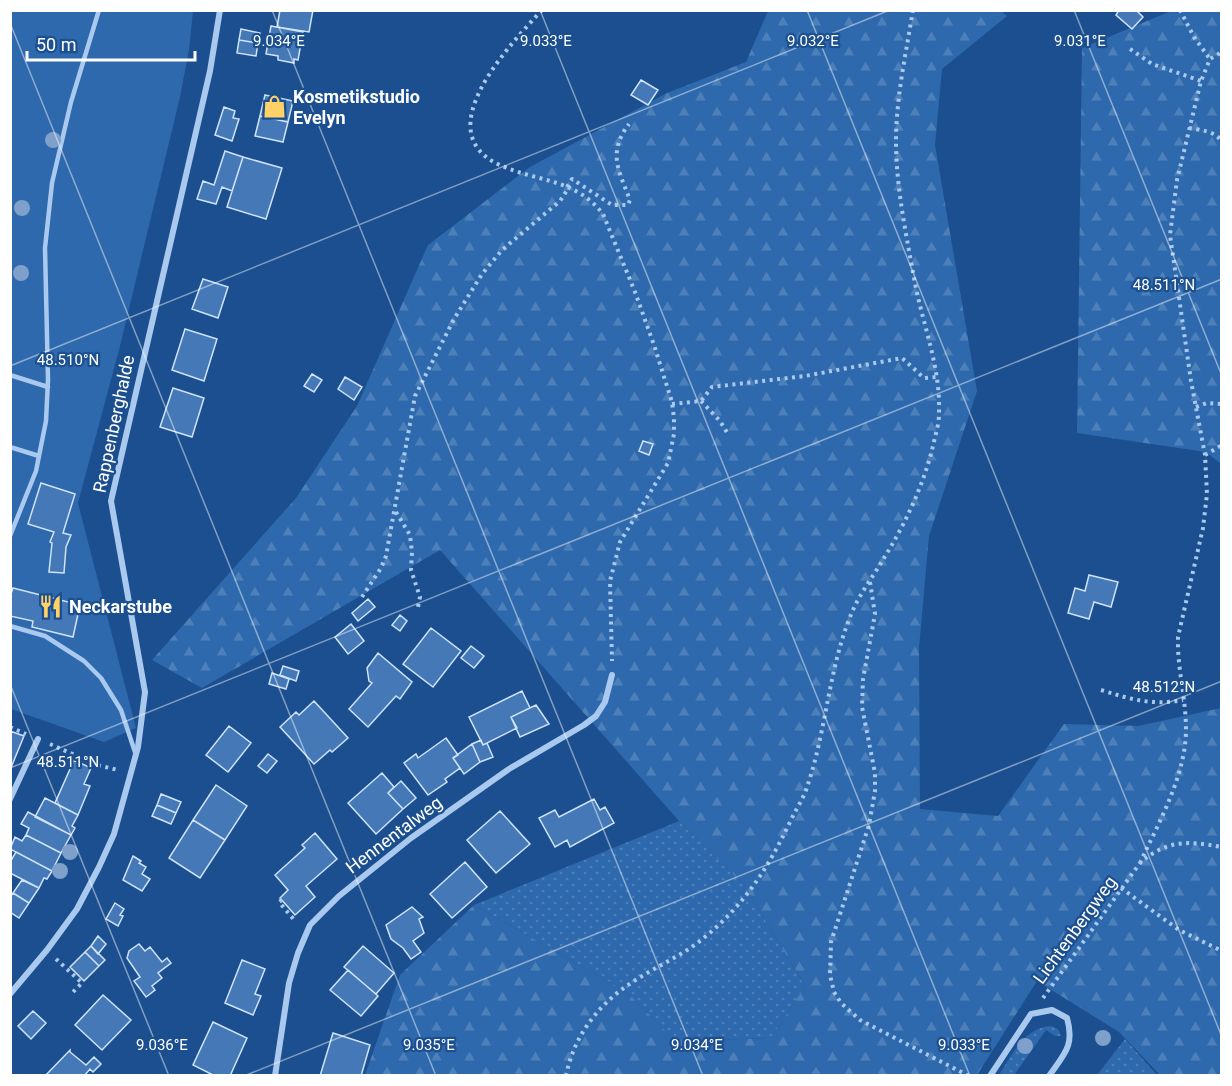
<svg xmlns="http://www.w3.org/2000/svg" width="1232" height="1086" viewBox="0 0 1232 1086" font-family="Roboto,sans-serif">
<style>
.grass{fill:url(#grass-dots)}
.forest{fill:url(#forest-firs)}
.park{fill:#2e69ad}
.building{fill:#4478b7;stroke:#cfe3fa;stroke-width:1.5}
.lines{fill:none;stroke-linecap:round;stroke-linejoin:round}
.path{stroke:#a9c9ee;stroke-width:4;stroke-dasharray:3 4.5;stroke-linecap:butt}
.service{stroke:#a9c9ee;stroke-width:4.5}
.minor{stroke:#a9c9ee;stroke-width:6}
.tree{fill:#7ea0ca}
.ticks{fill:none;stroke:#fff;stroke-width:1.5;stroke-opacity:0.45}
.labels{text-anchor:middle;stroke-width:4.5;stroke-linejoin:round;paint-order:stroke}
.poi-label{font-size:18px;font-weight:bold;fill:#fff;stroke:#1b4f8f;text-anchor:start}
.street-label{font-size:18px;fill:#fff;stroke:#1b4f8f}
.ticks-label{font-size:15px;text-anchor:middle;fill:#fff;stroke:#1b4f8f;stroke-width:4.5;stroke-linejoin:round;paint-order:stroke}
</style>
<defs>
<pattern id="grass-dots" width="8" height="8" patternUnits="userSpaceOnUse" patternTransform="scale(1.5)"><rect width="8" height="8" fill="#2e69ad"/><path d="M2 2h.1M6 6h.1" fill="none" stroke="#4d80b9" stroke-width="1.8" stroke-linecap="round"/></pattern>
<pattern id="forest-firs" width="22" height="20" patternUnits="userSpaceOnUse" patternTransform="scale(1.5)"><rect width="22" height="20" fill="#2e69ad"/><path d="M5 1l3.5 6h-7zM16 11l3.5 6h-7z" fill="#4d80b9"/></pattern>
</defs>
<rect width="100%" height="100%" fill="#1b4f8f"/>
<path class="grass" d="M679 821 744 885 805 986 771 1038 676 1041 627 992 474 905Z
M1051 1026 1058 1029 1061 1036H1055L1046 1030 1014 1075H999C1012 1055 1023 1028 1051 1026Z
M1125 1039 1157 1075H1097Z"/>
<path class="forest" d="M768 11H1001L1007 16 942 69 935 145 977 391 929 536 919 648 920 809 998 816 1064 724 1138 726 1221 708V1075H1160L1119 1032 1037 981 977 1075H365L400 975 474 905 627 992 676 1041 771 1038 805 986 744 885 679 821 440 550 202 688 152 660 296 498 357 406 428 245 530 167 667 93 746 62Z
M1171 11H1221V464L1206 452 1077 433 1082 48Z"/>
<path class="park" d="M11 11H193L189 50 180 97 120 346 78 503 136 728 104 742 11 709Z"/>
<path class="building" d="M280 10H313L309 32 277 27Z
M1119 10H1136L1143 17 1132 29 1116 15Z
M271 26 303 32 298 60 294 59V63L278 60V56L266 54Z
M241 29 260 33 258 43 239 40Z
M239 40 258 43 256 56 237 53Z
M641 80 658 90 648 105 631 95Z
M265 95 293 101 288 122 260 116Z
M224 107 235 111 233 118 239 119 232 141 215 135Z
M260 116 288 122 283 142 255 136Z
M225 151 243 157 232 191 222 187 216 204 197 199 203 181 214 185Z
M243 157 282 168 266 219 227 207Z
M203 279 228 287 218 318 192 309Z
M185 329 217 339 204 381 172 370Z
M312 374 322 380 314 392 304 386Z
M345 377 362 387 354 400 338 389Z
M173 388 204 398 192 437 160 427Z
M643 441 653 444 649 455 639 451Z
M41 483 75 494 63 533 71 535 66 547 64 573 49 572 52 543 50 542 54 532 28 524Z
M1089 575 1118 582 1111 607 1094 602 1089 619 1068 613 1075 588 1085 591Z
M13 588 80 605 73 637 32 627 33 621 10 616V597Z
M368 599 375 607 358 621 352 613Z
M400 615 407 621 400 631 392 625Z
M351 624 364 641 348 654 335 637Z
M431 628 461 651 433 687 403 664Z
M471 646 484 656 474 668 461 658Z
M378 653 412 682 400 699 396 696 368 727 349 709 372 683 369 681 367 668Z
M283 666 299 671 296 681 280 675Z
M272 673 289 679 286 689 269 684Z
M522 691 530 708 511 717 517 728 483 745 469 717Z
M314 701 348 738 332 752 330 750 314 764 280 727 296 712 299 715Z
M536 705 549 724 520 737 511 717Z
M229 726 251 743 228 772 206 755Z
M10 731 24 736 10 770Z
M446 738 458 755 453 758 460 768 445 779 447 782 428 795 404 763 416 754 418 758Z
M481 740 483 745 487 743 493 757 480 762 472 744Z
M472 744 480 762 464 774 453 758Z
M268 754 277 761 267 773 258 766Z
M74 760 91 768 84 784 90 786 78 815 55 803Z
M382 773 394 787 388 793 403 809 376 834 348 803Z
M401 781 416 798 403 809 388 793Z
M216 785 247 806 225 840 193 820Z
M161 794 181 802 176 813 157 805Z
M45 798 78 815 72 826 75 828 71 835 35 817Z
M594 799 600 810 605 807 614 823 570 847 567 840 555 847 539 818 555 810 559 817Z
M157 805 176 813 171 824 152 816Z
M500 811 530 844 496 873 467 840Z
M28 812 71 835 61 853 26 835 29 828 21 824Z
M193 820 225 840 200 878 169 858Z
M315 833 337 859 306 886 315 897 295 915 280 898 288 890 275 875 305 848 302 845Z
M26 835 61 853 52 871 10 849 15 837 22 841Z
M16 852 52 871 47 879 44 878 39 888 10 873V862Z
M133 856 141 861 139 863 146 867 142 874 150 879 142 891 123 880Z
M465 862 487 887 452 918 430 894Z
M22 880 39 888 29 903 13 893Z
M13 893 29 903 19 918 10 912V897Z
M115 903 124 909 120 915 123 916 118 926 106 919Z
M412 907 423 917 419 919 424 933 413 941 421 952 411 959 403 948 391 939 386 925Z
M98 936 106 944 98 954 91 946Z
M139 944 145 951 150 947 162 962 167 958 171 963 158 973 162 978 152 986 155 990 146 997 134 981 140 977 127 958 129 951Z
M91 946 105 960 99 966 85 952Z
M363 946 394 973 376 994 344 967Z
M85 952 99 966 84 981 70 967Z
M242 960 265 969 255 994 261 996 253 1015 225 1003Z
M348 970 378 996 361 1016 330 990Z
M103 995 131 1020 102 1050 75 1025Z
M33 1011 46 1023 31 1039 18 1026Z
M213 1022 247 1038 230 1076H215L193 1065Z
M333 1033 370 1045 361 1076H320Z
M70 1050V1052L86 1065 94 1057 101 1064 93 1072 90 1069 84 1076H45Z"/>
<g class="lines">
<path class="path" d="M542 10C511 44 424 133 502 166 539 182 576 179 603 214L635 292 654 345 672 402 674 418V434L668 463 620 542 610 581 612 661
M1180 10 1194 37 1210 59
M1130 49 1152 64 1201 81
M1189 128C1200 130 1216 131 1222 142
M567 187 572 179 612 205H628L630 200C619 171 607 153 629 124
M701 401 720 421 728 434
M672 404 701 401 712 387 805 376 902 358 924 378 937 377
M1196 407 1207 403 1222 404
M1205 455 1222 445
M396 512 410 535 412 552 411 570 420 597 418 607
M870 582 875 614 863 679 862 707 875 773V791L869 825 831 942 830 975 834 992 841 1003 860 1020 969 1076
M362 597 381 568 386 556 415 396 454 319 482 274 502 250 560 201 569 187
M1101 690C1130 699 1152 706 1183 700
M10 727 26 734
M50 744 97 765 118 770
M1140 863C1159 822 1186 775 1186 729 1186 698 1177 668 1178 637L1203 528 1207 494 1205 455 1191 381 1170 235 1177 180 1201 81 1210 59 1222 52
M1121 888 1179 930 1222 951
M282 900 279 902 296 922
M56 959 82 983 72 993
M1043 998 1140 863C1168 839 1188 841 1222 847
M566 1076C574 1033 603 999 639 978 661 964 685 954 705 937 745 904 768 868 790 822 795 811 802 801 806 790 827 731 828 667 853 610 861 592 874 575 884 558 907 521 926 480 935 437 937 430 939 421 939 414 941 367 922 323 914 278 906 233 896 187 896 141 896 98 906 53 913 10"/>
<path class="service" d="M10 375 48 387
M10 447 39 456
M10 536 36 471 46 421 48 380 45 248 52 183 71 102 99 10
M10 626 45 636 84 661 101 678 121 710 135 752"/>
<path class="minor" d="M10 799 38 739
M10 994 47 950 77 909 99 867 114 834 138 747 145 692 111 501 210 71 220 10
M275 1076 289 983 298 953 310 925 339 896 411 838 509 769 584 725 596 716 605 702 612 675
M990 1076 1031 1014 1052 1010 1067 1018C1075 1046 1064 1054 1049 1076"/>
</g>
<g class="tree">
<circle cx="53" cy="140" r="8"/>
<circle cx="22" cy="208" r="8"/>
<circle cx="21" cy="273" r="8"/>
<circle cx="70" cy="852" r="8"/>
<circle cx="60" cy="871" r="8"/>
<circle cx="1103" cy="1038" r="8"/>
<circle cx="1025" cy="1046" r="8"/>
</g>
<path class="ticks" d="M272 10 703 1076M540 10 970 1076M807 10 1222 1037M1074 10 1222 376M10 23 436 1076M10 366 890 10M10 684 169 1076M10 768 1222 279M244 1076 1222 681"/>
<defs>
<symbol id="shop-bare" viewBox="-9 -9 18 18"><path d="M-5-2.5h2.3a2.7 3.5 0 0 1 5.4 0H5L5.5 6h-11ZM-1.5-2.5h3a1.5 2.3 0 0 0-3 0Z" fill="#ffd166" stroke="#1b4f8f" stroke-width="2.5" paint-order="stroke"/></symbol>
<symbol id="restaurant-bare" viewBox="-9 -9 18 18"><path d="M-5-6h1v4h1v-4h1v4h1v-4h1v5L-1.5 .5V6h-2V.5L-5-1ZM5-6V6H3V1.5H1.5Q1.5-4 5-6Z" fill="#ffd166" stroke="#1b4f8f" stroke-width="2.5" paint-order="stroke"/></symbol>
</defs>
<g fill-rule="evenodd">
<use href="#shop-bare" x="258" y="90" width="33" height="33"/>
<use href="#restaurant-bare" x="34" y="590" width="33" height="33"/>
</g>
<g class="labels">
<g class="poi-label">
<text x="293" y="103">Kosmetikstudio<tspan x="293" dy="21">Evelyn</tspan></text>
<text x="69" y="613">Neckarstube</text>
</g>
<g class="street-label">
<text transform="translate(114 424) rotate(-78)" y="6">Rappenberghalde</text>
<text transform="translate(394 835) rotate(-37)" y="6">Hennentalweg</text>
<text transform="translate(1075 930) rotate(-54)" y="6">Lichtenbergweg</text>
</g>
</g>
<g class="ticks-label">
<text x="279" y="46">9.034°E</text>
<text x="546" y="46">9.033°E</text>
<text x="813" y="46">9.032°E</text>
<text x="1080" y="46">9.031°E</text>
<text x="1164" y="290">48.511°N</text>
<text x="68" y="365">48.510°N</text>
<text x="1164" y="692">48.512°N</text>
<text x="68" y="767">48.511°N</text>
<text x="162" y="1050">9.036°E</text>
<text x="429" y="1050">9.035°E</text>
<text x="697" y="1050">9.034°E</text>
<text x="964" y="1050">9.033°E</text>
</g>
<rect width="1232" height="1086" fill="none" stroke="#ffffff" stroke-width="24"/>
<path d="M27 51v9h168v-9" fill="none" stroke="#ffffff" stroke-width="3"/>
<text x="36" y="51" font-size="18" fill="#ffffff" stroke="#1b4f8f" stroke-width="4.5" paint-order="stroke">50 m</text>
</svg>
